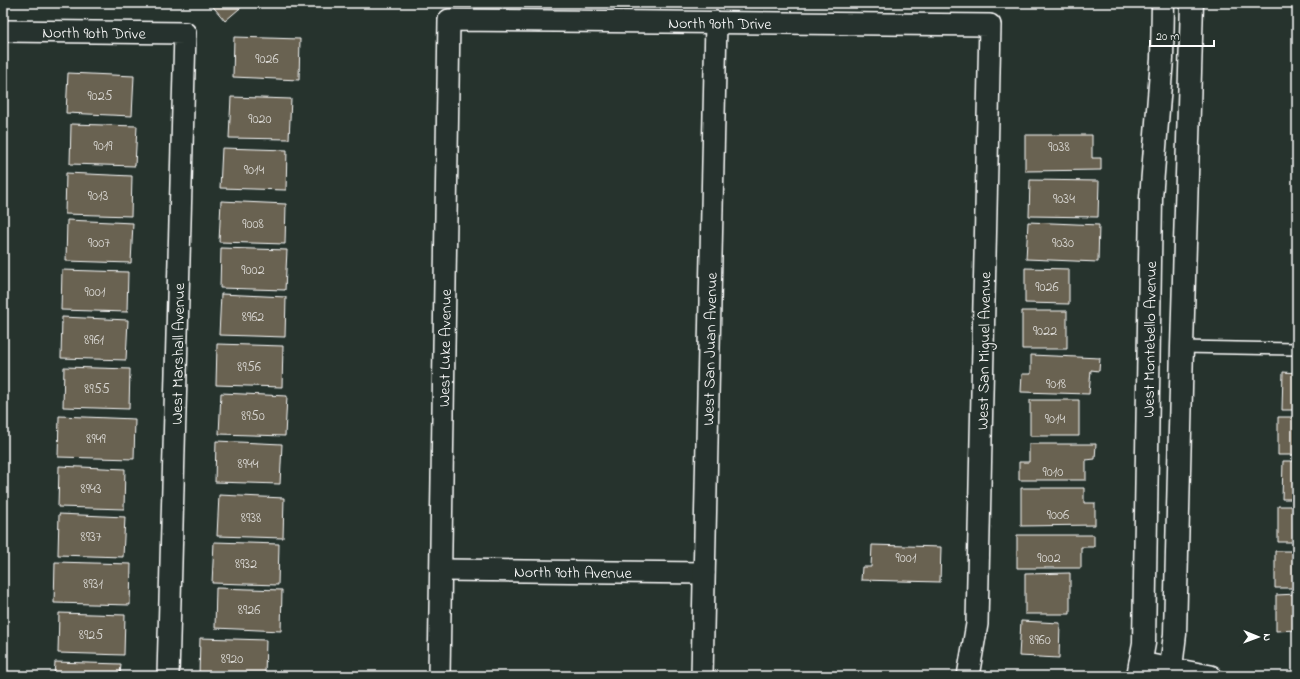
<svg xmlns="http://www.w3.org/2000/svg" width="1300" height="679" viewBox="0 0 1300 679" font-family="'Indie Flower',sans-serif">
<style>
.building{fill:#696251;stroke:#fff}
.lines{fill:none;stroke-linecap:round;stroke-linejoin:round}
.service-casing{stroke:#fff;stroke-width:14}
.minor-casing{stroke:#fff;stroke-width:24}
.tertiary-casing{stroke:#fff;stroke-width:25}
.service{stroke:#26332d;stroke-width:11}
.minor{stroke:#26332d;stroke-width:21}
.tertiary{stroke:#26332d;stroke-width:22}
.labels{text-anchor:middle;stroke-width:3.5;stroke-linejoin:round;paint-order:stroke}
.number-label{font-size:14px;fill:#dad8d4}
.street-label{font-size:16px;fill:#fff;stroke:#26332d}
</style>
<rect width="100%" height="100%" fill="#26332d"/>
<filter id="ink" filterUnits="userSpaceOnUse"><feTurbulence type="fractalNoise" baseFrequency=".025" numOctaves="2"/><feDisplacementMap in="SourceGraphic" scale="8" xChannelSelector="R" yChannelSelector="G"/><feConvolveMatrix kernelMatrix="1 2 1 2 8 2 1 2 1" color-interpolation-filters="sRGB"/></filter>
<g filter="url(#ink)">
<path class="building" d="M210 3H246L225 21Z
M234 37 300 39 299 80 233 77Z
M3 72H5L4 112H3Z
M68 73 134 76 132 116 66 113Z
M231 97 291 99 289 139 229 138Z
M71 124 137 126 135 166 70 164Z
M1025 135H1092V158H1101V170L1025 171Z
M222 148 287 150 286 190 220 188Z
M66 173 132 176 131 216 65 214Z
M1030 180 1099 181 1098 217 1029 216Z
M221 201 286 204 285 244 219 242Z
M67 220 133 223 131 263 66 261Z
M1028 222 1099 225 1098 262 1026 259Z
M221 248 287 250 285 290 220 288Z
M1025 268 1069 269V304L1025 303Z
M62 270 128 272 127 312 61 310Z
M221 294 286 297 285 337 219 335Z
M1022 311H1067V349H1022Z
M62 317 128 320 126 360 61 358Z
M3 318H5L4 359H3Z
M217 344 283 346 282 387 216 385Z
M1031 355 1100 358 1099 371 1091 370 1089 394 1021 392 1022 374H1031Z
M64 367 130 369 129 409 63 407Z
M1283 372 1297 373V410H1282Z
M221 393 287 396 285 436 219 434Z
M1030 400H1079V436H1030Z
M59 416 135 419 134 459 58 457Z
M1278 417H1297V455H1278Z
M216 441 282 444 280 484 215 482Z
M1029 444H1096L1095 459 1086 460V480H1019V462H1029Z
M1283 461H1297V499H1282Z
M59 466 125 469 124 509 58 507Z
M1021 488H1084V503H1095V525L1021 526Z
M219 495 284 498 283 538 217 536Z
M1278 506H1297V542H1278Z
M59 514 125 517 123 557 58 555Z
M1017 535H1094V547H1081V568H1017Z
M214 542 279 544 278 585 212 583Z
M872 545 941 547 940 582 861 580 862 567H871Z
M1275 551H1297V588H1275Z
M55 562 131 564 130 605 54 603Z
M1070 573V614H1025V574Z
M216 588 282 590 281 631 215 628Z
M1297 594V630L1276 631V595Z
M59 613 125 615 124 655 58 653Z
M1021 621 1060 623 1059 658 1019 656Z
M200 638 266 640 265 676H199Z
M55 662 121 664 120 676H54Z"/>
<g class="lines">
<defs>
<path id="service" d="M1182 347 1297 349"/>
<g id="minor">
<path id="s1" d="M3 31 185 33 168 676"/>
<path id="s2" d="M441 570 704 573"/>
<path d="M1140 663 1211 676"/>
<path id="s3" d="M439 676 449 20 990 25 977 624 968 676"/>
<path id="s4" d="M702 676 716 22"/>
</g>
<g id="tertiary">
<path id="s5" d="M1138 676 1144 643 1151 198 1162 59 1163 3"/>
<path d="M1170 676 1175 634 1182 347 1192 3"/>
</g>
</defs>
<use href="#service" class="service-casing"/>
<use href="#minor" class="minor-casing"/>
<use href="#tertiary" class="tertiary-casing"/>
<use href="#service" class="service"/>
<use href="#minor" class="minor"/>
<use href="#tertiary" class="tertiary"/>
</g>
</g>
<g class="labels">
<g class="number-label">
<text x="267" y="63">9026</text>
<text x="100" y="100">9025</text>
<text x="260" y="123">9020</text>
<text x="103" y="150">9019</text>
<text x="1059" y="151">9038</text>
<text x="254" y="174">9014</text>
<text x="98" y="200">9013</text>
<text x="1064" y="203">9034</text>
<text x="253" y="228">9008</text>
<text x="99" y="247">9007</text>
<text x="1063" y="247">9030</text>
<text x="253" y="274">9002</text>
<text x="1047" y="291">9026</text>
<text x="95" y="296">9001</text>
<text x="253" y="321">8962</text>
<text x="1045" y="335">9022</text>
<text x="94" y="344">8961</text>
<text x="249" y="371">8956</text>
<text x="1056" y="388">9018</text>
<text x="97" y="393">8955</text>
<text x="253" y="420">8950</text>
<text x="1055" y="423">9014</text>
<text x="96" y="443">8949</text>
<text x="248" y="468">8944</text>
<text x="1053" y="476">9010</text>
<text x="91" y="493">8943</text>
<text x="1058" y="519">9006</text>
<text x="251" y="522">8938</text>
<text x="91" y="541">8937</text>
<text x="906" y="562">9001</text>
<text x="1049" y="562">9002</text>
<text x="246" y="568">8932</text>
<text x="93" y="588">8931</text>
<text x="249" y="614">8926</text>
<text x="91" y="639">8925</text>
<text x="1040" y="644">8960</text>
<text x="232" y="663">8920</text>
</g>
<g class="street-label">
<text dy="6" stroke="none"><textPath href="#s3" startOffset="927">North 90th Drive</textPath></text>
<text dy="6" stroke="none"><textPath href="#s1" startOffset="91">North 90th Drive</textPath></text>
<text dy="6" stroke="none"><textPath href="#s5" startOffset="337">West Montebello Avenue</textPath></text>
<text dy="6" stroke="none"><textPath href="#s3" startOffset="328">West Luke Avenue</textPath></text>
<text dy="6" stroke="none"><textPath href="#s4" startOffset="327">West San Juan Avenue</textPath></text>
<text transform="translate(983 351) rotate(-89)" y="6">West San Miguel Avenue</text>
<text transform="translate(177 354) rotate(-89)" y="6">West Marshall Avenue</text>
<text dy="6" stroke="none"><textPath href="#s2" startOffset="132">North 90th Avenue</textPath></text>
</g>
</g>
<rect width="1300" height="679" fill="none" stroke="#26332d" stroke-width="16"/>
<rect x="8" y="8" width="1284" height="663" fill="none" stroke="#fff" stroke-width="1.5" filter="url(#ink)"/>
<g transform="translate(1258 637) rotate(91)" stroke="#26332d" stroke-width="3" paint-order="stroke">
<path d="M0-3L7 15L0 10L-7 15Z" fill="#ffffff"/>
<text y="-6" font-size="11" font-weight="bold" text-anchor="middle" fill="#ffffff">N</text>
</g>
<path d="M1150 40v6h64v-6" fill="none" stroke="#ffffff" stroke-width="2"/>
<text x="1156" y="40" font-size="12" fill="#ffffff" stroke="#26332d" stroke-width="3" paint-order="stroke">20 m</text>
</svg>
